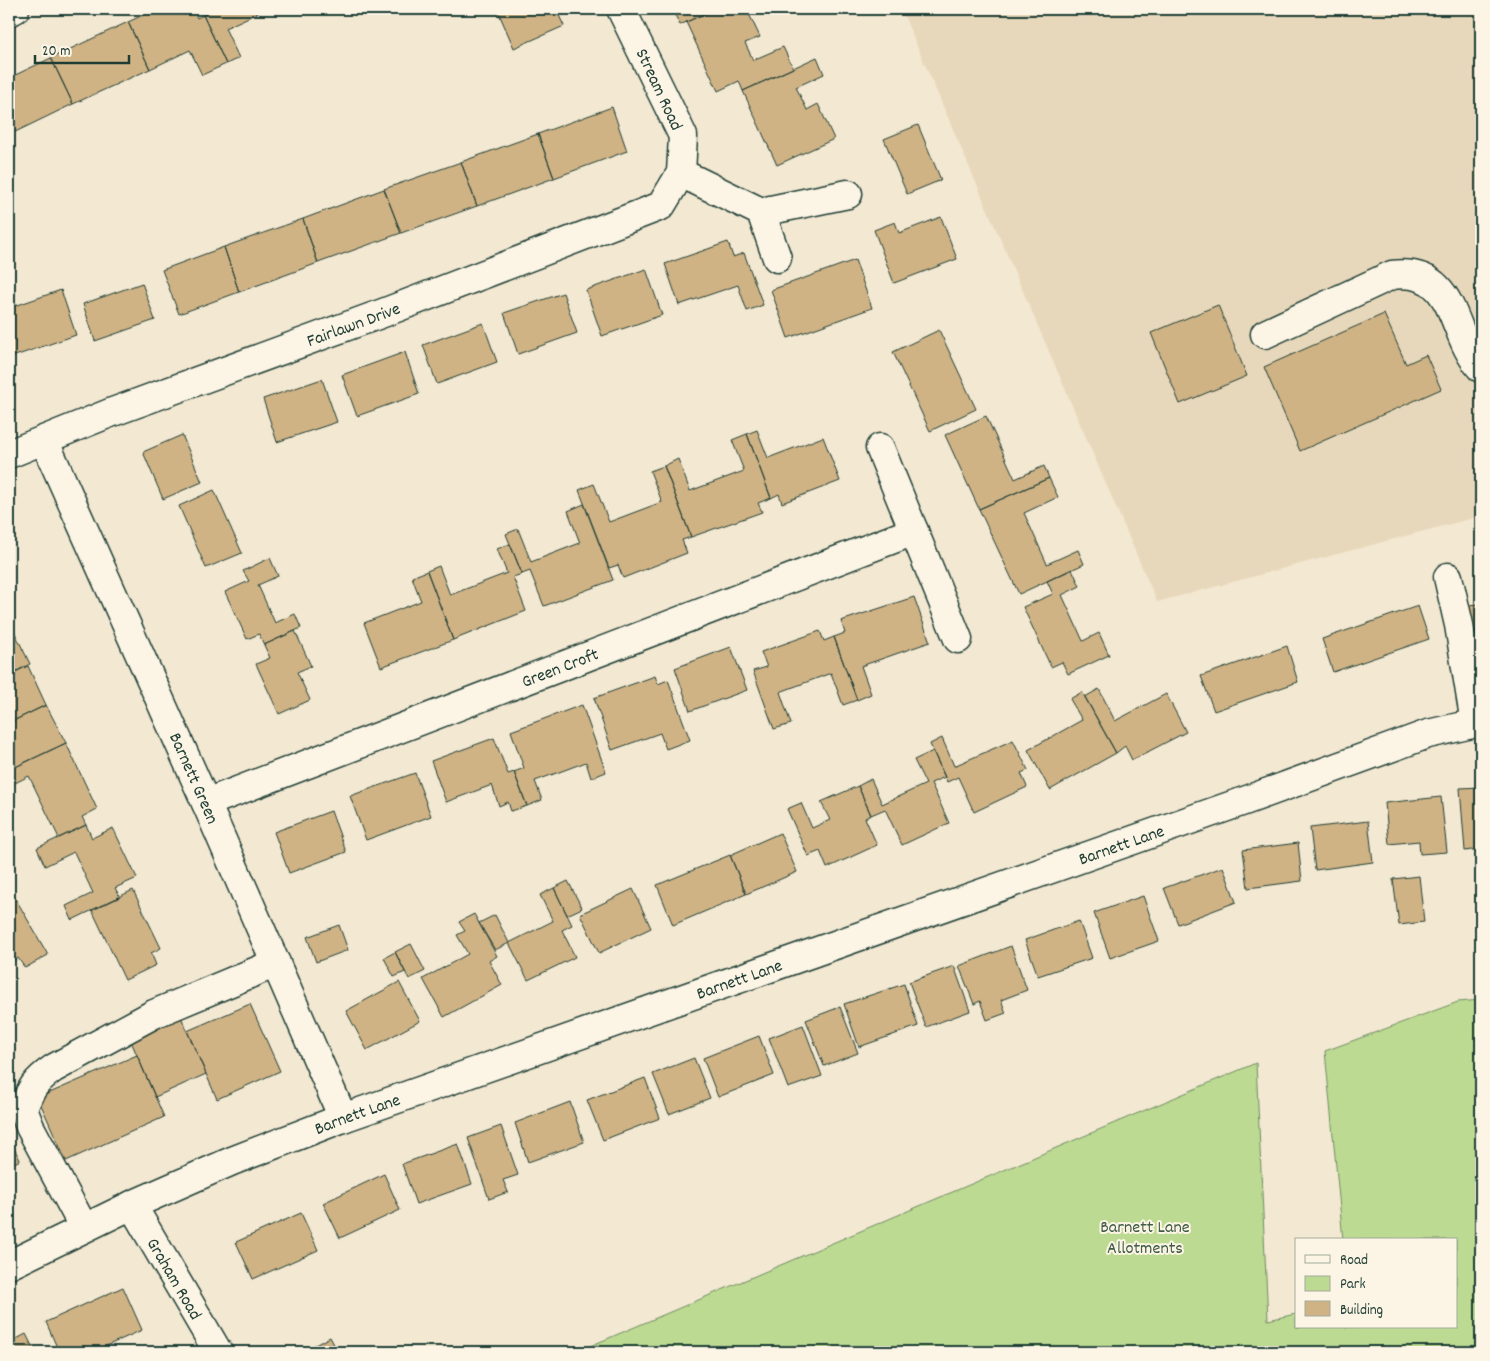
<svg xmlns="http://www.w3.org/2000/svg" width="1490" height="1361" viewBox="0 0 1490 1361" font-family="Dekko,sans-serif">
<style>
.built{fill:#e8d8bb}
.green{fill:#bdda92;stroke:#6e8c63}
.building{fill:#d0b385;stroke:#1f3d34}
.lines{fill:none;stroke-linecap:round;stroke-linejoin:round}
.minor-casing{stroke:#1f3d34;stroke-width:31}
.minor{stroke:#fcf5e5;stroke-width:28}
.labels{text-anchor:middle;stroke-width:4;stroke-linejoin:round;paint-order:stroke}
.street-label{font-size:18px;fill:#1f3d34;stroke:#fcf5e5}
.park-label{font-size:18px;fill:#3f5c47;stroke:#fcf5e5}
</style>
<rect width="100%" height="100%" fill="#f3e8d2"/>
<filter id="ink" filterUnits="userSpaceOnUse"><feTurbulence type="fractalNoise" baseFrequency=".02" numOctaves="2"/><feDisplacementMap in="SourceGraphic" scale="10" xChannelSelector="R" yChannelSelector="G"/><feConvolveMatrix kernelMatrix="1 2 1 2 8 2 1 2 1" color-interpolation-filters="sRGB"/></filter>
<g filter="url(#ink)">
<path class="built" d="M901 9H1481V516L1157 602Z"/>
<path class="green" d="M1481 1000V1352H576L1256 1063 1268 1320 1296 1314V1327H1456V1240H1343L1325 1051 1458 1002Z"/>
<path class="building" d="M156 9H192L197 18 203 15 226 64 202 75 190 50 150 69 128 22Z
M213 9H266L225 28 239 58 226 64 203 15 214 10Z
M497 9H556L564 26 514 48Z
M672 9H715L680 25Z
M715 9H760L749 14 760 37 745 43 753 60 783 47 793 68 743 91 739 81 718 91 686 22Z
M128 22 150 69 73 104 51 58Z
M817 57 824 74 796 87 807 110 818 104 834 139 777 165 743 91Z
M51 58 73 104 9 135V78Z
M612 107 627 151 554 178 538 134Z
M918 125 941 180 907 194 884 139Z
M538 134 554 178 477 206 461 162Z
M461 162 477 206 401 233 384 189Z
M384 189 401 233 318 263 303 219Z
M941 217 957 259 894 283 874 230 895 222 899 233Z
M303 219 318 263 239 292 224 247Z
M728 242 733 257 744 253 763 305 747 311 738 285 679 305 665 264Z
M224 247 239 292 179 314 162 270Z
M855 260 872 308 788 338 771 290Z
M646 269 662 315 602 336 586 290Z
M142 283 155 320 95 341 83 304Z
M61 290 76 335 9 358V308Z
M563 293 577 333 518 354 504 313Z
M1218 305 1247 376 1180 404 1151 333Z
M1384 314 1406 364 1426 355 1441 389 1300 451 1264 367Z
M483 323 497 362 437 384 423 345Z
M939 330 976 409 930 431 893 352Z
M405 352 419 394 357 416 342 375Z
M322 379 337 422 277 442 263 399Z
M986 416 1015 479 1044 466 1049 478 979 509 945 435Z
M757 430 768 458 823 437 840 481 782 503 779 494 771 498 747 434Z
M747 434 771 498 758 503 762 512 691 537 664 466 678 459 690 491 744 471 732 440Z
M182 435 202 482 163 499 143 452Z
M664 466 691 537 682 540 687 553 623 578 618 565 609 568 579 490 594 484 609 522 662 502 650 471Z
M1049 478 1058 497 1024 513 1047 564 1078 550 1084 564 1019 594 979 509Z
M214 490 242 553 206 568 179 506Z
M584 504 613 580 544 606 530 571 522 574 506 534 518 529 531 562 580 543 568 511Z
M510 544 522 574 513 577 526 611 453 640 427 571 439 566 450 595 507 573 497 549Z
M270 558 278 576 258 585 275 623 295 614 301 628 264 645 259 634 247 639 225 592 249 581 243 571Z
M1072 569 1080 586 1062 595 1083 641 1099 633 1109 655 1068 674 1062 662 1051 667 1023 607 1053 594 1047 581Z
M427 571 453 640 381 667 364 623 421 601 412 577Z
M914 597 930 642 861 666 871 694 857 700 834 637 845 633 841 621Z
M1481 604V636L1467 638 1465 605Z
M1418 606 1429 639 1333 672 1322 639Z
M11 625 30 664 9 675V626Z
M295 631 311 666 297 672 310 700 279 714 256 664 270 658 264 645Z
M820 631 824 641 834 637 857 700 843 705 831 673 780 692 791 724 774 729 753 671 767 667 761 652Z
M1287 646 1298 682 1214 711 1201 676Z
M731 647 747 690 690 711 675 668Z
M28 666 46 705 9 723V675Z
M655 676 658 684 668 680 690 740 666 749 660 733 612 750 594 698Z
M1099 689 1115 721 1166 694 1186 732 1132 760 1125 746 1116 753 1085 697Z
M1082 692 1116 753 1050 790 1028 750 1082 720 1070 699Z
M46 705 66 743 9 770V752L11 750 9 745V723Z
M582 705 606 772 591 778 586 762 535 781 542 800 527 806 514 772 524 768 511 731Z
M494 738 508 774 514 772 527 806 511 811 508 802 499 806 492 785 446 802 431 761Z
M942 738 954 766 1013 740 1028 770 1021 773 1027 787 974 812 958 777 947 782 933 751 930 744Z
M66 743 97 809 82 817 86 825 59 838 29 776 9 786V770Z
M933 751 945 777 931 783 949 823 902 845 885 809 871 815 858 786 871 779 882 804 926 784 914 760Z
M415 773 431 816 366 840 350 796Z
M858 786 871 815 865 818 877 845 827 868 820 851 808 856 787 809 801 803 812 828 830 820 821 802Z
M1481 787V849L1465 851 1460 788Z
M1441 797 1447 852 1420 854 1419 841 1389 844 1385 803Z
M331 811 346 852 289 873 274 832Z
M1368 821 1373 862 1315 870 1310 828Z
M86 825 92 838 113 828 137 878 115 888 120 897 72 920 66 906 93 893 74 852 45 866 37 848Z
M780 833 797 872 746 894 730 855Z
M1298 843 1302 881 1248 888 1243 850Z
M730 855 746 894 673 925 657 885Z
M1223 867 1236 902 1178 924 1164 888Z
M1419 876 1424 922 1399 925 1393 879Z
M568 881 582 908 567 915 554 888Z
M554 888 572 925 562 930 575 957 528 980 509 943 553 921 540 895Z
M10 889 48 955 25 968 18 958 9 963V890Z
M633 889 651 928 599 953 580 914Z
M133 890 161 948 151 953 156 965 125 980 92 910Z
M1143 896 1159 941 1110 958 1094 913Z
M474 914 497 956 489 961 502 985 444 1017 423 979 468 954 457 935 465 931 459 922Z
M495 915 509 943 495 950 479 923Z
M1079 921 1092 958 1038 976 1025 940Z
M339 925 348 950 316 962 307 937Z
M411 944 425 971 409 979 395 952Z
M1011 946 1027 990 1001 1000 1006 1013 987 1020 980 1001 974 1004 959 966Z
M395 952 405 972 394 977 384 958Z
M954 966 970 1011 926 1027 909 982Z
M399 982 420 1021 367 1050 346 1011Z
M904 984 918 1026 859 1047 844 1004Z
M250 1004 280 1071 217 1099 187 1031Z
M840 1007 858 1053 824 1066 806 1020Z
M178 1010 206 1074 155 1097 127 1032Z
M803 1025 822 1076 788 1088 769 1038Z
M759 1036 774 1075 718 1097 703 1058Z
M137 1055 164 1117 66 1161 38 1098Z
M694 1058 710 1098 669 1114 653 1074Z
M645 1078 660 1118 603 1140 587 1100Z
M570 1102 584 1142 528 1162 515 1123Z
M501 1126 518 1175 503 1180 508 1192 489 1199 468 1138Z
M9 1138 20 1160 9 1166Z
M458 1144 472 1184 416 1204 402 1164Z
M384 1174 400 1210 340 1238 323 1203Z
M301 1213 318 1250 253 1279 236 1242Z
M123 1287 142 1330 93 1352H59L46 1322Z
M26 1334 35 1352H9V1343Z
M330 1337 338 1352H302Z"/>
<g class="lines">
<defs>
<g id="minor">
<path d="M9 12 15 9"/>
<path d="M681 173 761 212 848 194"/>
<path d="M761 212 777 258"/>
<path d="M1265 334 1392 275C1458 267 1449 333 1481 368"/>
<path id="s1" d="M44 440 206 803 343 1118"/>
<path d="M880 448 958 639"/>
<path id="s2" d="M9 454 110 413 383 313 661 206 681 173 683 136 621 9"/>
<path d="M1448 577 1459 625 1475 723"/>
<path id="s3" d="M206 803 914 531"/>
<path id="s4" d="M132 1205 218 1352"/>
<path d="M84 1228 30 1127 23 1109C31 1088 35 1081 54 1068L154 1014 276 963"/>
<path id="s5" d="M9 1265 132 1205 232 1161 343 1118 1247 800 1428 734 1481 722"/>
</g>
</defs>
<use href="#minor" class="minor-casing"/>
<use href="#minor" class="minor"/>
</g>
</g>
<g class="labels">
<g class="street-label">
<text transform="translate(660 89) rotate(65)" y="6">Stream Road</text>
<text dy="6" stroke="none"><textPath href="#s2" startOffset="368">Fairlawn Drive</textPath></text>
<text dy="6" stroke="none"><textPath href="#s3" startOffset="379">Green Croft</textPath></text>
<text dy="6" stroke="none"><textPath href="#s1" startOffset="370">Barnett Green</textPath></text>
<text dy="6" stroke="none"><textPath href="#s5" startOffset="1190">Barnett Lane</textPath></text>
<text dy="6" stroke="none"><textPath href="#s5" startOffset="785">Barnett Lane</textPath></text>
<text dy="6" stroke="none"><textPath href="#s5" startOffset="380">Barnett Lane</textPath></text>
<text dy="6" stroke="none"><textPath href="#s4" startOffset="85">Graham Road</textPath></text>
</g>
<g class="park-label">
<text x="1145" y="1232">Barnett Lane<tspan x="1145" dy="21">Allotments</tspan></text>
</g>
</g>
<rect width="1490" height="1361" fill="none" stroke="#fcf5e5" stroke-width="30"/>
<rect x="15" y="15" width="1460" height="1331" fill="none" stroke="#1f3d34" stroke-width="2" filter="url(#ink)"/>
<rect x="1295" y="1238" width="162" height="90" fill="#fcf5e5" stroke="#a4ab9e"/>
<rect x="1305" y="1255" width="25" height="8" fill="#fcf5e5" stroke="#a4ab9e"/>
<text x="1340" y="1264" font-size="15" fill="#1f3d34">Road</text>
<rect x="1305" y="1276" width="25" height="15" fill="#bdda92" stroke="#a4ab9e"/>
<text x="1340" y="1288" font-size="15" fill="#1f3d34">Park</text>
<rect x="1305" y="1301" width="25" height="15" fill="#d0b385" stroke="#a4ab9e"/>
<text x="1340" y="1314" font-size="15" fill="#1f3d34">Building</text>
<path d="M35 55v8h94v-8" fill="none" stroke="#1f3d34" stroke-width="2.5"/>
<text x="42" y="55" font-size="15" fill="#1f3d34" stroke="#fcf5e5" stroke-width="4" paint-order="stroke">20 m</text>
</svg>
